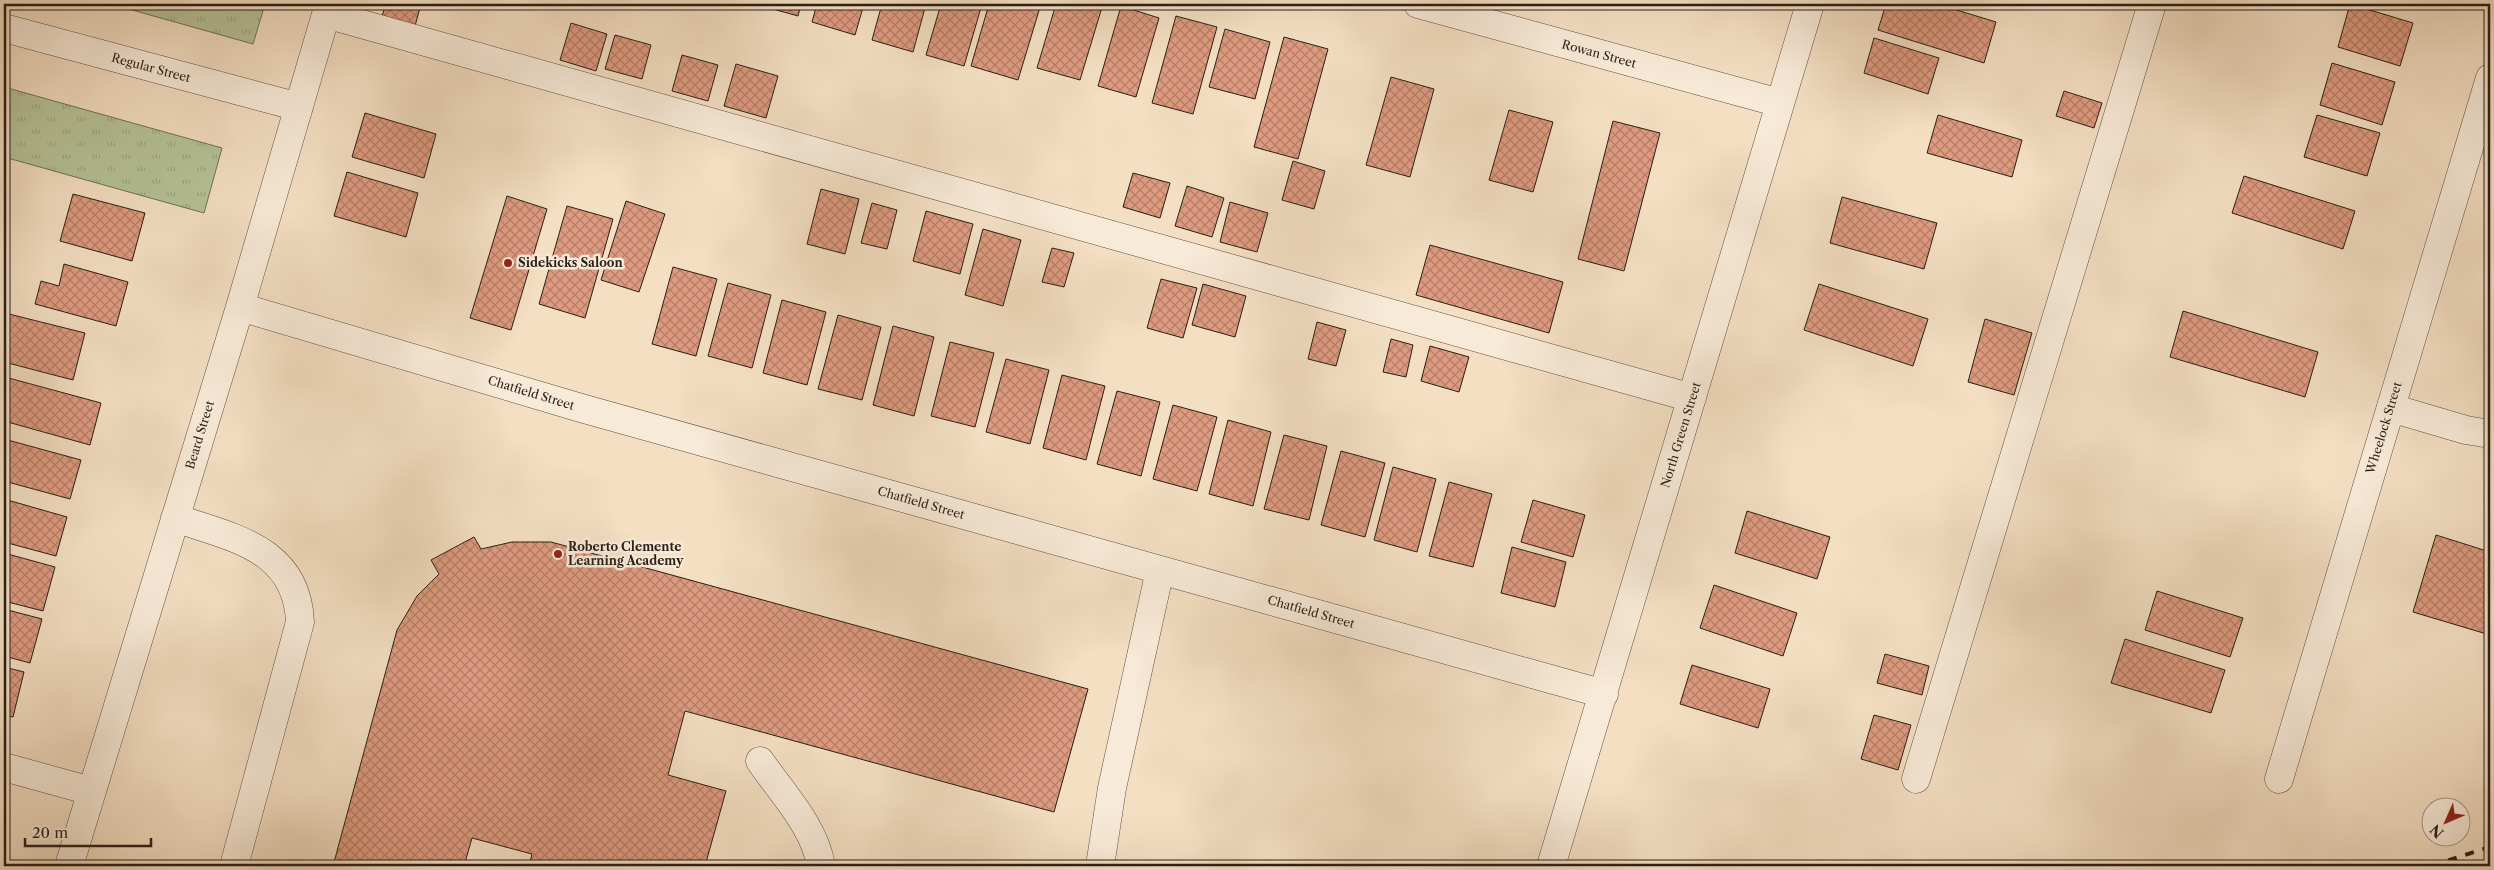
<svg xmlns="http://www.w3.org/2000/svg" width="2494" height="870" viewBox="0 0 2494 870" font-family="'Libre Caslon Text',serif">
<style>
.grass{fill:url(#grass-tufts);stroke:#707158}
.building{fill:url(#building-cross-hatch);stroke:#291f18}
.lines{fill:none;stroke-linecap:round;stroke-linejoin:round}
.minor-casing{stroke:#5c4f43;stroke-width:29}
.minor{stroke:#f8ead8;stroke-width:28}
.rail{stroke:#291f18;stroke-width:4;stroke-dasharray:9 9;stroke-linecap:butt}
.poi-dot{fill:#8f2418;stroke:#f8ead8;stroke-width:2}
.labels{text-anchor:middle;stroke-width:5;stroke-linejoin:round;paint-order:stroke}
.street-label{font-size:12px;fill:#291f18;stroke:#f8ead8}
.poi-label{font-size:12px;font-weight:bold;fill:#291f18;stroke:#f8ead8;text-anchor:start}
</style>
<defs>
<pattern id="grass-tufts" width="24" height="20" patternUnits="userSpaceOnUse" patternTransform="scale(1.25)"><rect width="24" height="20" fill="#b6c398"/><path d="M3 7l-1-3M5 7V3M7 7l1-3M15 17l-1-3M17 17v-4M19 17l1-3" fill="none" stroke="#9ca782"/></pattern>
<pattern id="building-cross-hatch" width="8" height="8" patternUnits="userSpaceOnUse" patternTransform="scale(1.25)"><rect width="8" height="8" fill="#df9b80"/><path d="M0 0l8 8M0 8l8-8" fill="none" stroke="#b57e68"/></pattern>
</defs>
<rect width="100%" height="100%" fill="#f4dfc3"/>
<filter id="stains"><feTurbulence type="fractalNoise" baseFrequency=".004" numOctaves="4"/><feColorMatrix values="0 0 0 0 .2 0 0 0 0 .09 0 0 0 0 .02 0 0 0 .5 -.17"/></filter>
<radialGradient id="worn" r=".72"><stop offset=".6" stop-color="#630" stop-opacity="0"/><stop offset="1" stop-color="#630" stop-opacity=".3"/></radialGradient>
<path class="grass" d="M111 4H265L253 44Z
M4 87 222 148 204 213 4 157Z"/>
<path class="building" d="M386 4H421L415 26 382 16Z
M755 4H801L798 16Z
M817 4H864L855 35 812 22Z
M882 4H926L913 52 872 40Z
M941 4H982L964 66 926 55Z
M989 4H1041L1018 80 971 66Z
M1056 4H1103L1080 80 1037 68Z
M1886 4H1937L1996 22 1984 63 1878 30Z
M2350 4 2413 23 2400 66 2338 47Z
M1121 6 1159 18 1136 97 1098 86Z
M1176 16 1217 27 1193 114 1152 103Z
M571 23 607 34 596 71 560 60Z
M1225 29 1270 42 1255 99 1209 87Z
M615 35 651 45 642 79 605 69Z
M1284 37 1328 49 1298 159 1254 147Z
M1874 38 1939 58 1928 94 1864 73Z
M682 55 718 65 708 101 672 91Z
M2332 63 2395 82 2382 125 2320 105Z
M736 64 778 76 766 118 724 106Z
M1391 77 1434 89 1410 177 1366 165Z
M2064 91 2102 103 2094 128 2056 116Z
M1509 110 1553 122 1533 192 1489 180Z
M365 113 436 134 424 178 352 157Z
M1938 115 2022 140 2012 177 1927 153Z
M2317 115 2380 133 2367 176 2304 157Z
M1613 121 1660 133 1624 271 1578 259Z
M1293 161 1325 171 1314 209 1282 200Z
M347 172 418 193 406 237 334 216Z
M1133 173 1170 183 1160 218 1123 207Z
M2244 176 2355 211 2343 249 2232 213Z
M1187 186 1224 198 1212 237 1175 226Z
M821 189 859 199 845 254 807 244Z
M73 194 145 213 132 261 60 241Z
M507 196 547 209 511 330 470 318Z
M1842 197 1937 223 1924 269 1830 243Z
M626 201 665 214 639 292 601 280Z
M1230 202 1268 213 1257 252 1220 242Z
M872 203 897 210 887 249 861 243Z
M567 206 613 219 585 318 539 304Z
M926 211 973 224 960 274 913 261Z
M983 229 1021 240 1003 306 965 295Z
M1430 245 1563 282 1549 333 1416 295Z
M1052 248 1074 253 1064 287 1042 282Z
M64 264 128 282 116 326 35 304 41 281 59 286Z
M673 267 717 279 696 356 652 344Z
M1161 279 1197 288 1183 338 1147 328Z
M728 283 771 295 752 368 708 356Z
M1203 284 1246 296 1235 337 1192 325Z
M1819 284 1928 319 1913 366 1804 330Z
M782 300 826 312 807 385 763 373Z
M2183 311 2318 352 2305 397 2170 357Z
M9 314 85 333 73 380 4 362V335Z
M838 315 881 327 862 400 818 389Z
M1985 319 2032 333 2014 395 1968 382Z
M1317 322 1346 330 1336 366 1308 359Z
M893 326 934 337 914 416 873 405Z
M1391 339 1413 345 1406 377 1383 372Z
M950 342 994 353 975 427 931 416Z
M1430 346 1469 357 1459 392 1421 381Z
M1006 359 1049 370 1030 444 986 432Z
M1062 375 1105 386 1086 460 1043 448Z
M5 377 101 403 90 445 4 421Z
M1117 391 1160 402 1141 476 1097 464Z
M1173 405 1217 417 1197 491 1153 479Z
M1228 420 1271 432 1253 506 1209 494Z
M1284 435 1327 446 1309 520 1264 509Z
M4 439 81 460 70 499 4 481Z
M1341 451 1385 463 1365 537 1321 525Z
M1393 467 1436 479 1417 552 1374 540Z
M1449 482 1492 494 1473 567 1429 556Z
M4 499 67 517 56 556 4 542Z
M1533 500 1585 515 1573 557 1521 542Z
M1747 511 1830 537 1817 579 1735 553Z
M2436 535 2490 552V635L2413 612Z
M474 537 481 549 512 542H551L1088 689 1054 812 685 711 668 775 726 791 705 866H529L532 854 472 838 464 866H333L397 630 417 596 439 574 431 560Z
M1512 547 1566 562 1555 607 1501 593Z
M4 553 55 567 43 611 4 601Z
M1714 585 1797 613 1783 656 1700 628Z
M2157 591 2243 618 2230 657 2145 630Z
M4 609 42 619 30 663 4 656Z
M2125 639 2225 670 2211 713 2111 683Z
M1885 654 1929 666 1922 695 1877 683Z
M1692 665 1770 689 1758 728 1680 704Z
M4 667 24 672 13 717 4 715Z
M1874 715 1911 725 1898 770 1861 759Z"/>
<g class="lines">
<defs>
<path id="minor" d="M1418 4 1780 103
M326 14 1692 398
M4 28 299 107
M240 307 581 408 1604 694
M2391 408 2466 430 2490 434
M175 518C233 538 297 548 300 622L234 866
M760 761C782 793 815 827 821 866
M4 767 91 791
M1916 779 2152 4
M2279 779 2490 78
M69 866 240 307 329 4
M1100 866 1112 788 1160 570
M1551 866 1810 4"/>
</defs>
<use href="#minor" class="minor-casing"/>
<use href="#minor" class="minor"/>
<path class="rail" d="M2431 866 2490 847"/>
</g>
<g class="poi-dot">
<circle cx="508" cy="263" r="5"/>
<circle cx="558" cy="554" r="5"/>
</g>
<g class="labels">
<g class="street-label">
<text transform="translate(1599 54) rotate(15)" y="4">Rowan Street</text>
<text transform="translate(151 68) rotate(15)" y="4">Regular Street</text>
<text transform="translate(531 393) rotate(17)" y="4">Chatfield Street</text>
<text transform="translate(2384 428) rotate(-73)" y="4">Wheelock Street</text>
<text transform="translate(200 435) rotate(-73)" y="4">Beard Street</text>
<text transform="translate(1681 435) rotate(-73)" y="4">North Green Street</text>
<text transform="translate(921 503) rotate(16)" y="4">Chatfield Street</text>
<text transform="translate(1311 612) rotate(16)" y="4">Chatfield Street</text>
</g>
<g class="poi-label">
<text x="518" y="267">Sidekicks Saloon</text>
<text x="568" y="551">Roberto Clemente<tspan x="568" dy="14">Learning Academy</tspan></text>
</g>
</g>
<rect width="2494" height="870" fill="none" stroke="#f4dfc3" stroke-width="20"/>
<rect x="5" y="5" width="2484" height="860" fill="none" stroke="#291f18" stroke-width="2.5"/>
<rect x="10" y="10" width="2474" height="850" fill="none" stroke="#291f18"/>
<g transform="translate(2446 822) rotate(225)"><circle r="24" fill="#f8ead8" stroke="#a5998b"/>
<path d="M0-4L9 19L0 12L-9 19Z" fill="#8f2418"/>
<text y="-8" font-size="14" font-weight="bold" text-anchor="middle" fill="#291f18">N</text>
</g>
<path d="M25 838v8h126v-8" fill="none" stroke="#291f18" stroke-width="2.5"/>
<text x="32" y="838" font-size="15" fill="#291f18" stroke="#f8ead8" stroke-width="4" paint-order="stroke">20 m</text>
<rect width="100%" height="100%" filter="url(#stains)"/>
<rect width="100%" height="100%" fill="url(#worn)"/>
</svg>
